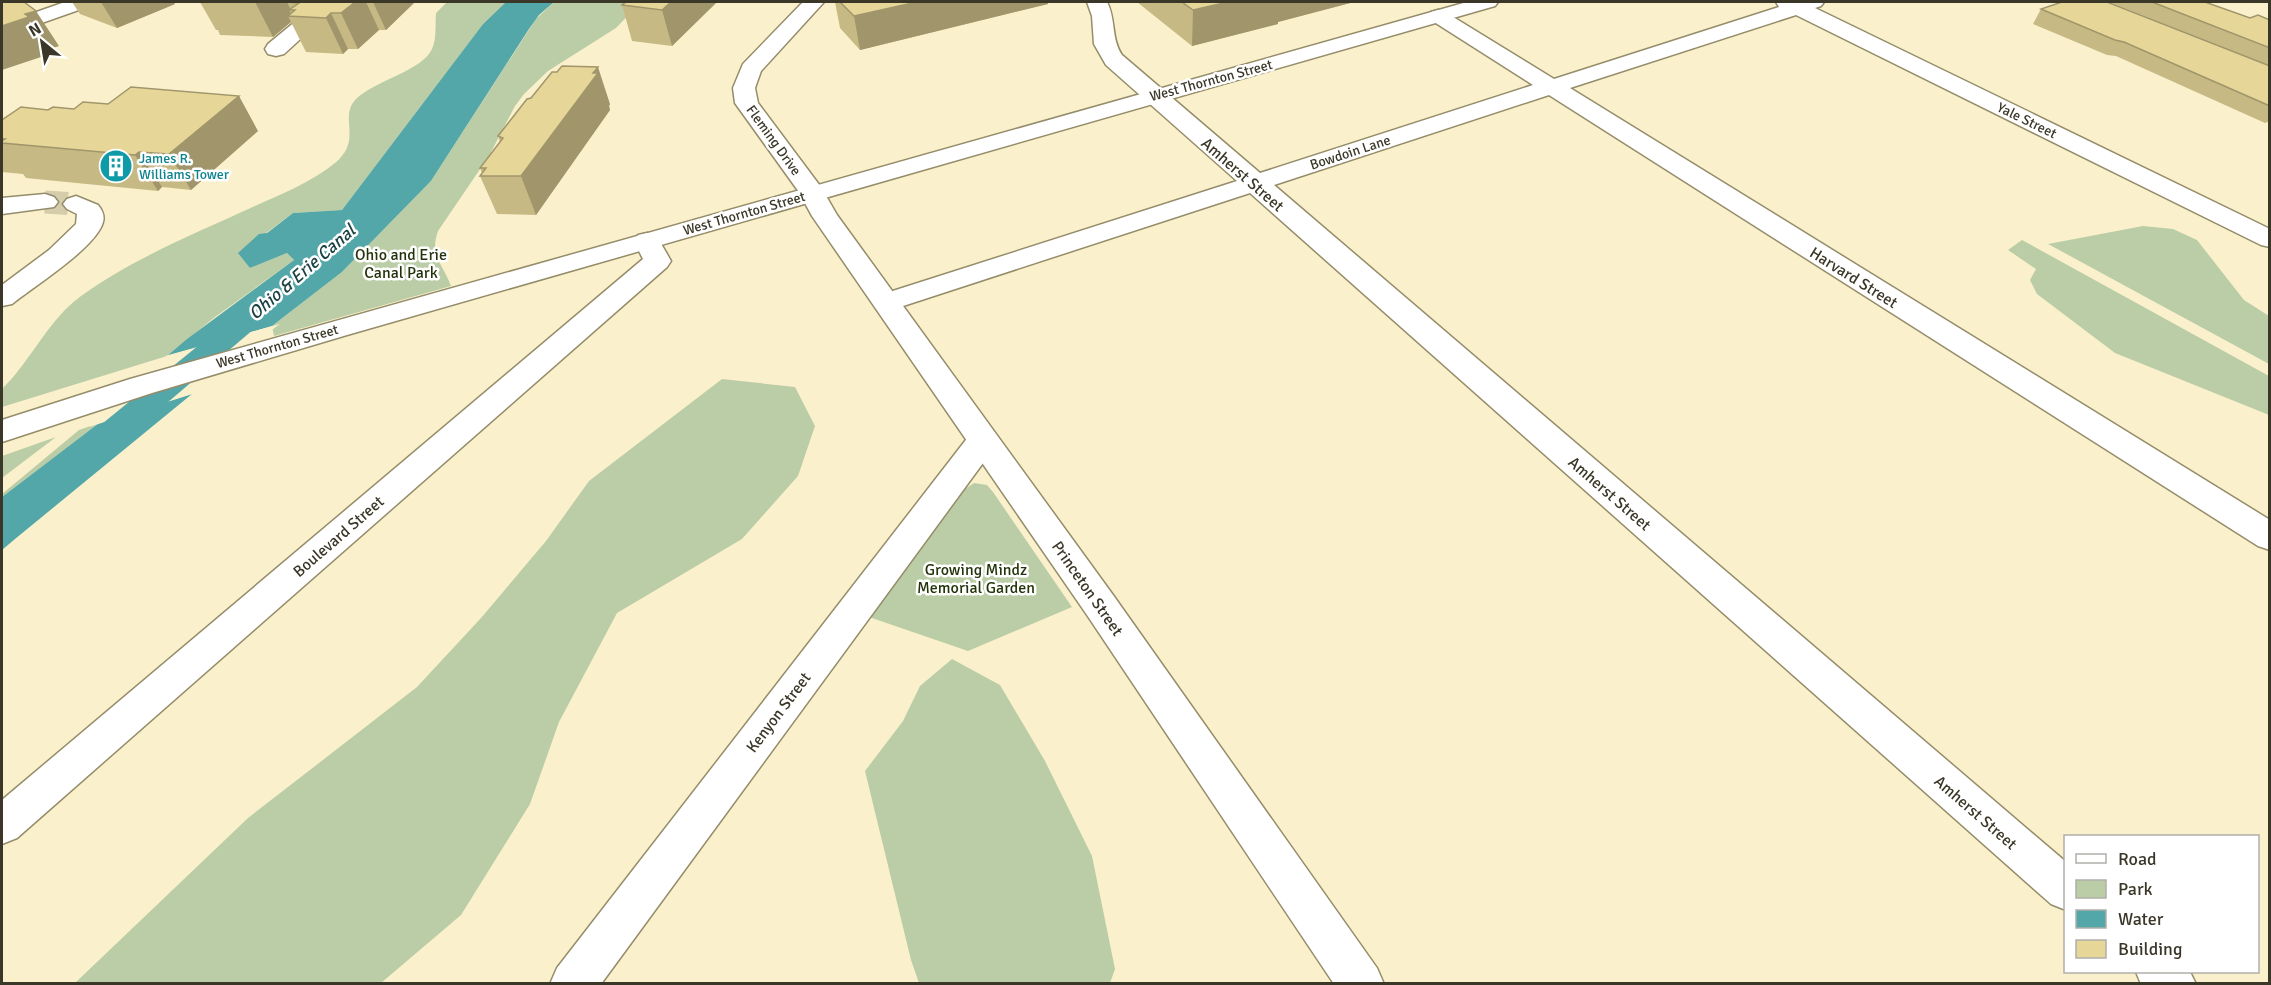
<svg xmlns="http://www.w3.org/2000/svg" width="2271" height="985" viewBox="0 0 2271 985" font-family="Signika,sans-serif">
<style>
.green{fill:#bbcda6}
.water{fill:#54a7a9}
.pier{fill:#faf1cc}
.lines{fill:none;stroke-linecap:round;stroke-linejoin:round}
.canal{fill:#54a7a9;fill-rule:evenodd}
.minor-tunnel{stroke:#d4ccab;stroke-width:23;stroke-dasharray:23 12;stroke-linecap:butt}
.minor-casing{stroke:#958c6a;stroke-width:3}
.tertiary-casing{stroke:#958c6a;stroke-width:3}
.secondary-casing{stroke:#958c6a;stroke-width:3}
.minor{fill:#fff;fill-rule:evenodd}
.tertiary{fill:#fff;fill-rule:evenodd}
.secondary{fill:#fff;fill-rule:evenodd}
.wall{fill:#c6b984}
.shaded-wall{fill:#a1966b}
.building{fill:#e6d799;stroke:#a1966b;stroke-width:1.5}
.labels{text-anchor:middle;stroke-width:5;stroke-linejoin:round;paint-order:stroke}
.far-street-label{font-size:14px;fill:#3a3728;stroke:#fff}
.far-culture-label{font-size:14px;fill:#0d838f;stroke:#fff;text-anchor:start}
.street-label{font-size:16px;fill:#3a3728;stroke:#fff}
.park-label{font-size:16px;fill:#24340a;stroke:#fff}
.water-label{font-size:18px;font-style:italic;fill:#1a4243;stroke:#fff}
</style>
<rect width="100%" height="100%" fill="#faf1cc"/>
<path class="green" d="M447 2H506L483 24 342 210 293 213 266 233 250 268 287 253 294 260 215 317 167 356 2 407V389C31 361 48 320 81 296 134 258 196 233 255 206 281 194 312 182 335 163 364 139 337 117 357 98 375 81 423 70 432 49 437 38 435 24 436 13Z
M554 2H641L616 28 548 71 524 94 515 106 489 156 438 231C429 257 443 263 451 286L274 336 272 326 342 272 431 181 536 19Z
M2143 226 2173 229 2197 240 2244 300 2269 316V364L2048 244Z
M2022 240 2269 376V415L2115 353 2037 294 2030 280 2036 269 2008 250Z
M722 379 795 387 815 426 798 476 742 539 617 613 559 722 530 804 461 915 381 983H75L248 818 417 687 481 618 546 541 589 481Z
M99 423 2 497V494L79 430Z
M56 437 2 478V456Z
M974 483 987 485 993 492 1072 607 968 651 869 617 962 491Z
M952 659 1000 685 1045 761 1092 856 1115 969 1110 983H919L911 960 865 771 903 721 920 686Z"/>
<path class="water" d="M506 2H554L539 15 529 29 431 181 342 272 272 326 167 356 187 339 294 260 287 253 250 268 238 253 259 234 267 233 293 213 342 210 483 24Z
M192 394 15 539 2 550V497L99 423Z"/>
<path class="pier" d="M280 324 273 329 168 358 165 356Z
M192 391 195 393 89 427 98 420Z"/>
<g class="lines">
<path class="canal" d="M257 303 267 306 271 312 267 318 114 448 103 451 92 448 87 440 92 432 247 306Z"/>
<path class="minor-tunnel" d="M45 202 76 204"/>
<defs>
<path id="minor" d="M65 2H93L90 6 2 37V24Z
M319 2H341L284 54 276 56 268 54 265 49 268 44Z
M803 2H824L761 71 755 88 758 103 826 194 822 199 813 202 804 199 735 103 733 88 743 64Z
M1087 2H1107C1116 19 1111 39 1122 55L1260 173 1533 85 1431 20 1428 16 1431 12 1438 10 1445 12 1554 79 1779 7 1776 2H1824L1821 6 1815 8 2270 229V247L2261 245 1796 15 1570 88 2270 520V550L2258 546 1549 95 1274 185 2066 862V910L2051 904 1250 193 897 308 887 311 877 308 873 302 877 296 1237 181 1106 65 1094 44 1092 16Z
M45 194 54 197 58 202 54 207 2 214V198Z
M76 196 98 205C102 210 105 215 103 222 97 247 33 287 12 304L2 306V285L49 250 76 224 77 214 67 209 63 204 67 199Z
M983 429 994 432 999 440 994 448 601 984H550L557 968 972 432Z
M2136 972H2190L2196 984H2141Z"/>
<path id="tertiary" d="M813 186 822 189 837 215 1113 595 1377 968 1384 984H1334L1087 615 812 216 800 194 804 189Z
M647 233 656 235 671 261 667 267 17 838 2 844V800L643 259 634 241 638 235Z"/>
<path id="secondary" d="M1467 2H1498L1495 6 347 335 152 393 2 442V420L130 379Z"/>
</defs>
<use href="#minor" class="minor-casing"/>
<use href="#tertiary" class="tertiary-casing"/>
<use href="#secondary" class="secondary-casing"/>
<use href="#minor" class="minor"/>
<use href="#tertiary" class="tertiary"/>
<use href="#secondary" class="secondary"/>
</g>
<path class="wall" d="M72 2H173L175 4 117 28 80 14Z
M200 2H415L386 30H379L358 49H348L343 54 306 52 291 22 273 37 220 35 218 30H216Z
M717 2 672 46 632 41 622 5Z
M835 2H1048V4L860 50 840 28Z
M1137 2H1354L1278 22V24L1192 46Z
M2109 2H2205L2250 18 2270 20V66Z
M2041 9 2270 66V121L2265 123 2116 56 2107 55 2033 24Z
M531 98 610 104 609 106 610 110 536 215 497 214 480 176 482 173 480 168 500 142 498 136Z
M48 110 258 131 191 190 162 187 158 191 26 178 23 174 2 172V120Z"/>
<path class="shaded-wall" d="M101 2H173L175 4 117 28Z
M255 2H316H287L291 10H289L293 17 288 16 291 22 273 37Z
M355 2H366L379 30 358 49 341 13Z
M373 2H415L386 30Z
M671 2H717L672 46 662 10Z
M917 2H1048V4L860 50 854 16Z
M1228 2H1354L1278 22V24L1192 46 1193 10Z
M36 11 59 46 50 49 53 53 2 70V26L25 14Z
M331 13 348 49 343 54 326 18Z
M598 67 610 104 609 106 610 110 536 215 521 176Z
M239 96 258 131 191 190 169 154Z
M139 152 162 187 158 191 135 155Z"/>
<path class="building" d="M2 2H24L36 11 25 14 29 17 2 26Z
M287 2H355L341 13H331L326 18 288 16 295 10H289L299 3Z
M626 2H671L662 10 622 5Z
M840 2H917L854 16Z
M1182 2H1228L1193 10Z
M2062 2H2107L2270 66V106L2124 42 2115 40 2041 9Z
M2152 2H2205L2250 18 2258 15 2270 20V48Z
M562 66 598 67 593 73H598L521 176H480L486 168H480L503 138 498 136 527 99 531 98 552 72H557Z
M131 87 239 96 169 154 139 152 135 155 2 143V141L5 139H2V120L21 107 48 110 53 107 74 109 83 102 108 104Z"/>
<defs>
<symbol id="building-disc" viewBox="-11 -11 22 22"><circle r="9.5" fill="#0f9aa8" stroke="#fff"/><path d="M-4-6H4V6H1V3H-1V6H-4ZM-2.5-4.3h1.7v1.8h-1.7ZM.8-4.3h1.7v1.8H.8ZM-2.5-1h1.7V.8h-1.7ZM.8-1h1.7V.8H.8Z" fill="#fff"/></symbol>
</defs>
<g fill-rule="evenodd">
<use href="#building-disc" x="97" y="147" width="38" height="38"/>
</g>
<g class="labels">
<g class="far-street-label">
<text transform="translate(1211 80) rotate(-15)" y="5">West Thornton Street</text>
<text transform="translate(2027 120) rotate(26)" y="5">Yale Street</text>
<text transform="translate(774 140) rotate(54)" y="5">Fleming Drive</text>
<text transform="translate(1350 152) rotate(-18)" y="5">Bowdoin Lane</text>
<text transform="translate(744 213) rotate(-16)" y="5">West Thornton Street</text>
<text transform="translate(277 346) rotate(-16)" y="5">West Thornton Street</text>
</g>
<g class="far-culture-label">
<text x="139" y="163">James R.<tspan x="139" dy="16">Williams Tower</tspan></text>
</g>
<g class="street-label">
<text transform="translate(1243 174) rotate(41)" y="6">Amherst Street</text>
<text transform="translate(1854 277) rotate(32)" y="6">Harvard Street</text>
<text transform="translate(1610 493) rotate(41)" y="6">Amherst Street</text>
<text transform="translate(338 536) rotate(-41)" y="6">Boulevard Street</text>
<text transform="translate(1088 588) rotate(55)" y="6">Princeton Street</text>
<text transform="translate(778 712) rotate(-53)" y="6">Kenyon Street</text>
<text transform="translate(1976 812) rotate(41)" y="6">Amherst Street</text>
</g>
<g class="park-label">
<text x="401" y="260">Ohio and Erie<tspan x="401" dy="18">Canal Park</tspan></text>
<text x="976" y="575">Growing Mindz<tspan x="976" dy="18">Memorial Garden</tspan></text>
</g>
<g class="water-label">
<text transform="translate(302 272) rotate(-41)" y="6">Ohio &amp; Erie Canal</text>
</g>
</g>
<rect width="2271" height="985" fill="none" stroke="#3a3728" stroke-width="6"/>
<rect x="2064" y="835" width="195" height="138" fill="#ffffff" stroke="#b0afa9" stroke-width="1.5"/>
<rect x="2076" y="854" width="30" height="9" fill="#ffffff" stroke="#b0afa9" stroke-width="1.5"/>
<text x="2118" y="865" font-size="18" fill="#3a3728">Road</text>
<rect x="2076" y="880" width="30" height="18" fill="#bbcda6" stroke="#b0afa9" stroke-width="1.5"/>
<text x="2118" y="895" font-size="18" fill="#3a3728">Park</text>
<rect x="2076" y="910" width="30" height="18" fill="#54a7a9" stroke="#b0afa9" stroke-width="1.5"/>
<text x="2118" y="925" font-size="18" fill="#3a3728">Water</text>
<rect x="2076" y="940" width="30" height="18" fill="#e6d799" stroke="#b0afa9" stroke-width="1.5"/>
<text x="2118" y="955" font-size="18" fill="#3a3728">Building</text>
<g transform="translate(42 42) rotate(330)" stroke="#ffffff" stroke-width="4.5" paint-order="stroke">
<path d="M0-4.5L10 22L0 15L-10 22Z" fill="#3a3728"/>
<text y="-9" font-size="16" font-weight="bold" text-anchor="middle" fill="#3a3728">N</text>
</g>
</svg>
